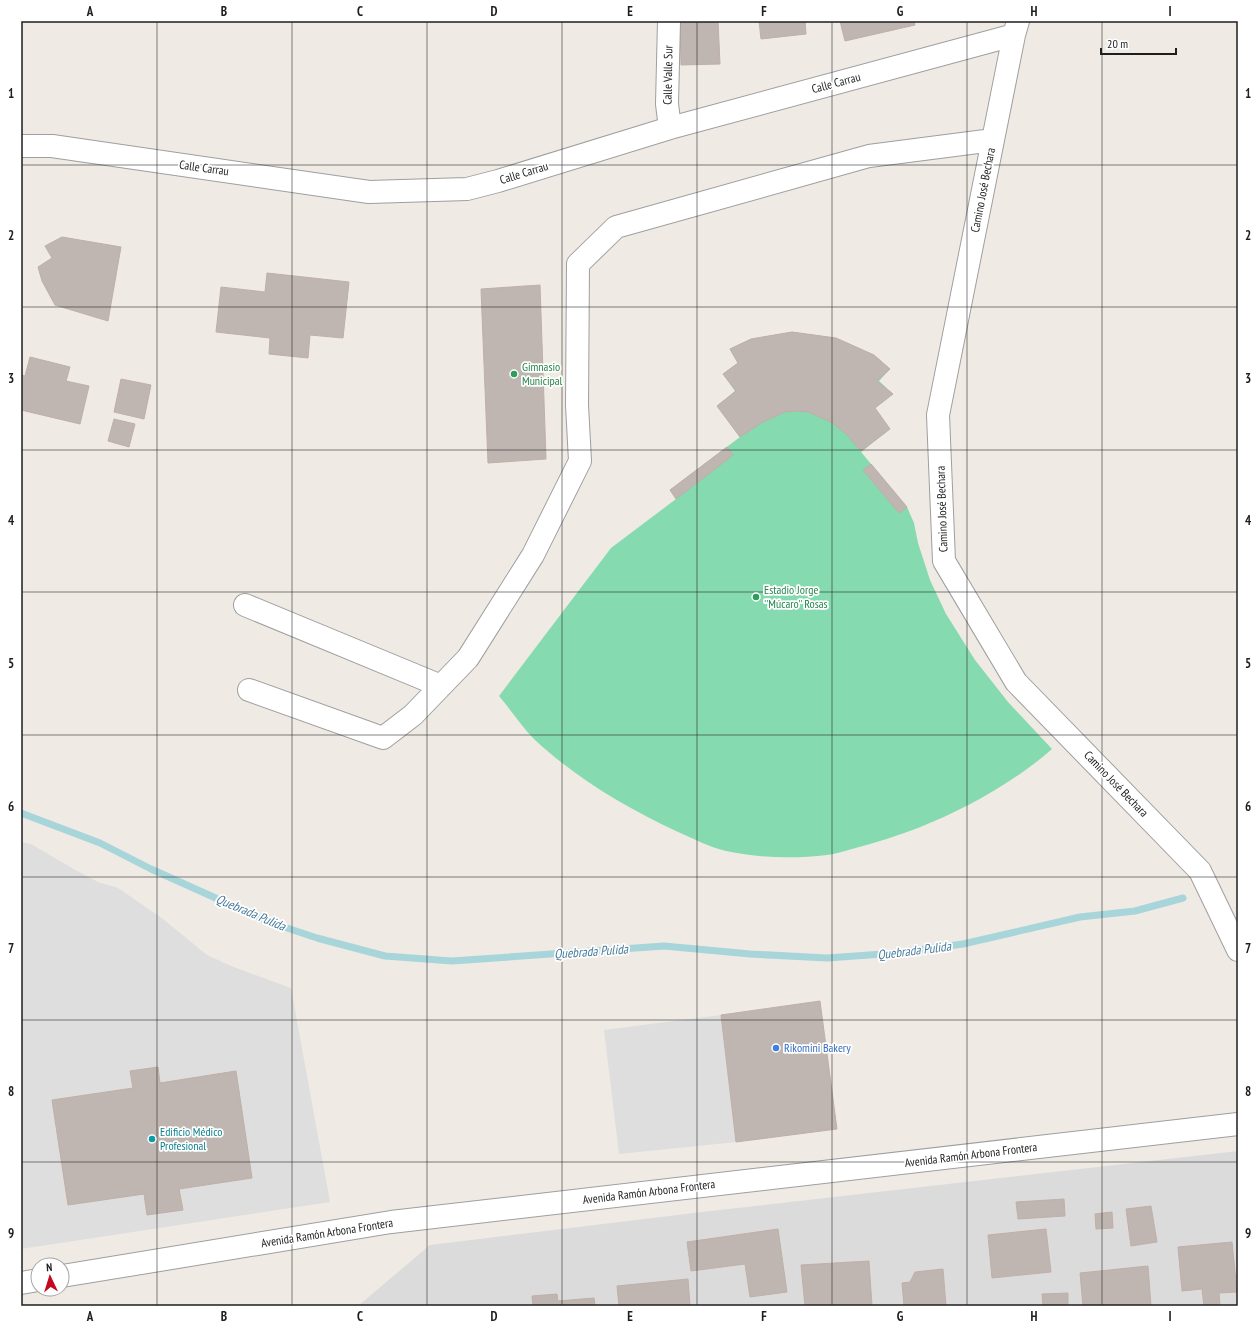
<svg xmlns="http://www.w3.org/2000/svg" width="1259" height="1327" viewBox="0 0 1259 1327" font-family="'PT Sans Narrow',sans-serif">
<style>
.residential{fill:#dcdbdb}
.pitch{fill:#86daaf}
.parking{fill:#dedede}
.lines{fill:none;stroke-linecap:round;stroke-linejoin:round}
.stream{stroke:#a7d5da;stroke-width:7}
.building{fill:#bfb5b1;stroke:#c0afa7}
.street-casing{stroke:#9f9f9f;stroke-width:24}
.street{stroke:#fff;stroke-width:22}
.grid{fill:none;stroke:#1e1e1e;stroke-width:1;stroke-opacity:0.55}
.leisure-dot{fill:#2e9e5b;stroke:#fff;stroke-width:1.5}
.shop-dot{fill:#3f7fe0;stroke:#fff;stroke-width:1.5}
.culture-dot{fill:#0f9aa8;stroke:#fff;stroke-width:1.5}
.labels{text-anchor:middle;stroke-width:3.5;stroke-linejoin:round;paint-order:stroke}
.street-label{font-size:12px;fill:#1e1e1e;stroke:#fff}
.leisure-label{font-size:12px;fill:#27864d;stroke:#fff;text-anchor:start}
.shop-label{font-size:12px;fill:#366cbe;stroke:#fff;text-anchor:start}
.culture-label{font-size:12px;fill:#0d838f;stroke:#fff;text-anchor:start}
.water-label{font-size:13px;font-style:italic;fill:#487b9b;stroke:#fff}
.neatline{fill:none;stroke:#1e1e1e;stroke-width:1.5}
.grid-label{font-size:13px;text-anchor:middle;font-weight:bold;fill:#1e1e1e}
</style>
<rect width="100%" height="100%" fill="#efeae4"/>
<path class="residential" d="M1238 1151V1306H358L430 1245 702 1212Z"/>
<path class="pitch" d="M792 332 836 338 874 355 890 369 879 381 893 394 875 408 890 429 861 452 907 507 914 523 918 543 930 580 946 614 975 660 1008 702 1052 749C1013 783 966 809 918 828 897 836 875 843 852 849 844 851 835 854 827 855 794 859 759 858 726 851 709 847 692 838 676 831 625 807 576 778 535 740 522 727 511 710 499 696L611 548 676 499 670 490 740 437 717 406 735 391 723 374 738 363 730 349 751 339Z"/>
<path class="parking" d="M21 842 31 844 77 871 98 882 118 888 163 919 207 955 231 966 291 988 330 1202 21 1249Z
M721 1015 736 1142 619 1154 604 1030Z"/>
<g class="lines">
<path class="stream" d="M21 813 100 843 151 869 269 922 317 938 385 956 452 961 664 946 750 954 827 958 897 953 963 944 1080 917 1135 911 1183 898"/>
</g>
<path class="building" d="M680 21H718L720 64 681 65Z
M759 21H805L806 34 761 39Z
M840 21H914L915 25 845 41Z
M62 237 121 247 108 321 55 305 42 281 38 267 52 258 45 246Z
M267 273 349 282 343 338 310 335 308 358 269 354 270 338 216 332 221 287 265 292Z
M540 285 546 459 488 463 481 289Z
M792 332 836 338 874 355 890 369 877 381 893 394 875 408 890 429 861 451 845 433 831 422 808 412 797 411 785 412 761 423 740 437 717 406 736 391 723 374 738 363 730 349 751 339Z
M30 357 70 367 66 381 89 386 80 424 21 410V375L25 376Z
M121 379 151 385 144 419 114 412Z
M114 419 135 424 129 447 108 441Z
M727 447 733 455 676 499 670 490Z
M871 464 907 507 899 513 863 470Z
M820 1001 837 1129 736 1142 721 1015Z
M158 1067 160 1083 236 1071 252 1178 179 1189 183 1210 147 1215 144 1194 68 1205 52 1100 133 1088 130 1071Z
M1064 1199 1065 1216 1018 1219 1016 1202Z
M1151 1206 1157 1242 1131 1246 1126 1209Z
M1112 1212 1113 1228 1096 1229 1095 1214Z
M778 1229 787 1292 750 1297 745 1264 691 1271 687 1242Z
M1046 1229 1051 1272 992 1278 988 1235Z
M1232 1242 1237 1292 1219 1293 1220 1306H1204L1202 1289 1182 1291 1178 1247Z
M869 1261 872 1306H805L801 1265Z
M1148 1266 1151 1306H1083L1080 1273Z
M943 1269 946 1306H904L902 1283 910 1282 915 1272Z
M688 1279 690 1306H619L617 1286Z
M1068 1293V1306H1043L1042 1294Z
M557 1294 558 1301 594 1298 595 1306H533L532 1296Z"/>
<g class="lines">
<defs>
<path id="street" d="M669 21 667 104 670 128
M1018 21 1014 35 938 415 944 561 1016 682 1200 871 1238 950
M21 146H52L369 192 467 189 498 181 670 128 1014 35
M245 605 441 686
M249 690 383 738 413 715 468 658 533 555 580 461 577 405 578 264 616 227 869 156 993 140
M62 1276 391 1222 1238 1124
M21 1283 38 1280"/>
</defs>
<use href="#street" class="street-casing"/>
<use href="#street" class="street"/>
</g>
<path class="grid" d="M157 21V1306M292 21V1306M427 21V1306M562 21V1306M697 21V1306M832 21V1306M967 21V1306M1102 21V1306M21 165H1238M21 307H1238M21 450H1238M21 592H1238M21 735H1238M21 877H1238M21 1020H1238M21 1162H1238"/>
<g class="leisure-dot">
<circle cx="514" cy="374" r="4"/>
<circle cx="756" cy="597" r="4"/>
</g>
<circle class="shop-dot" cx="776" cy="1048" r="4"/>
<circle class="culture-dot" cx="152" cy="1139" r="4"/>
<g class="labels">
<g class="street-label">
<text transform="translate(668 75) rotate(-89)" y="4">Calle Valle Sur</text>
<text transform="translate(836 83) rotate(-15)" y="4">Calle Carrau</text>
<text transform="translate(204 168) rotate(8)" y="4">Calle Carrau</text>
<text transform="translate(524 173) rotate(-17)" y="4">Calle Carrau</text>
<text transform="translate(983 190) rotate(-79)" y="4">Camino José Bechara</text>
<text transform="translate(942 509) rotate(-92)" y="4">Camino José Bechara</text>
<text transform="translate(1116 784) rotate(46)" y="4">Camino José Bechara</text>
<text transform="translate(971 1155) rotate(-7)" y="4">Avenida Ramón Arbona Frontera</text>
<text transform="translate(649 1192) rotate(-7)" y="4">Avenida Ramón Arbona Frontera</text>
<text transform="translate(327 1233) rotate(-9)" y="4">Avenida Ramón Arbona Frontera</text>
</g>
<g class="leisure-label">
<text x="522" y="371">Gimnasio<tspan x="522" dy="14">Municipal</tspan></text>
<text x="764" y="594">Estadio Jorge<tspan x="764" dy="14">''Múcaro'' Rosas</tspan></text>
</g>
<g class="shop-label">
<text x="784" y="1052">Rikomini Bakery</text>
</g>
<g class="culture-label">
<text x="160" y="1136">Edificio Médico<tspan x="160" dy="14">Profesional</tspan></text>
</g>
<g class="water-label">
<text transform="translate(251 912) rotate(23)" y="5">Quebrada Pulida</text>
<text transform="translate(914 950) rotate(-7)" y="5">Quebrada Pulida</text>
<text transform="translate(591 951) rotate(-4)" y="5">Quebrada Pulida</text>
</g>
</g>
<rect width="1259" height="1327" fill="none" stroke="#ffffff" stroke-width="44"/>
<g transform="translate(50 1277) rotate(356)"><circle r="19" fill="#ffffff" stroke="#a5a5a5"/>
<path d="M0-3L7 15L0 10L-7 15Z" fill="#c30920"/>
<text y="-6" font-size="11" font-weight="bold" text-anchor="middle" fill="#1e1e1e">N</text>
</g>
<path d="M1101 48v6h75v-6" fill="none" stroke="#1e1e1e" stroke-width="2"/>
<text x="1107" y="48" font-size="12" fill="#1e1e1e" stroke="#ffffff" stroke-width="3" paint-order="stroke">20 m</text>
<rect x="22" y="22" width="1215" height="1283" class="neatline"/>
<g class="grid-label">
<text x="90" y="16">A</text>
<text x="224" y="16">B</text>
<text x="360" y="16">C</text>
<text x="494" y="16">D</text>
<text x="630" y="16">E</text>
<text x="764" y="16">F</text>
<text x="900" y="16">G</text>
<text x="1034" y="16">H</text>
<text x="1170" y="16">I</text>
<text x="11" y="98">1</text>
<text x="1248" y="98">1</text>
<text x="11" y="240">2</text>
<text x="1248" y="240">2</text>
<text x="11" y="383">3</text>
<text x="1248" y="383">3</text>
<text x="11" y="525">4</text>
<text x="1248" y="525">4</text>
<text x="11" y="668">5</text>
<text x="1248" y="668">5</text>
<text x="11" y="811">6</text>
<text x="1248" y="811">6</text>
<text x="11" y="953">7</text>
<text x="1248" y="953">7</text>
<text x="11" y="1096">8</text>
<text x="1248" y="1096">8</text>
<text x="11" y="1238">9</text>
<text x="1248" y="1238">9</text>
<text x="90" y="1321">A</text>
<text x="224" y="1321">B</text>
<text x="360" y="1321">C</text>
<text x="494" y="1321">D</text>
<text x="630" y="1321">E</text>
<text x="764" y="1321">F</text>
<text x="900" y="1321">G</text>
<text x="1034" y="1321">H</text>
<text x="1170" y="1321">I</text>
</g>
</svg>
